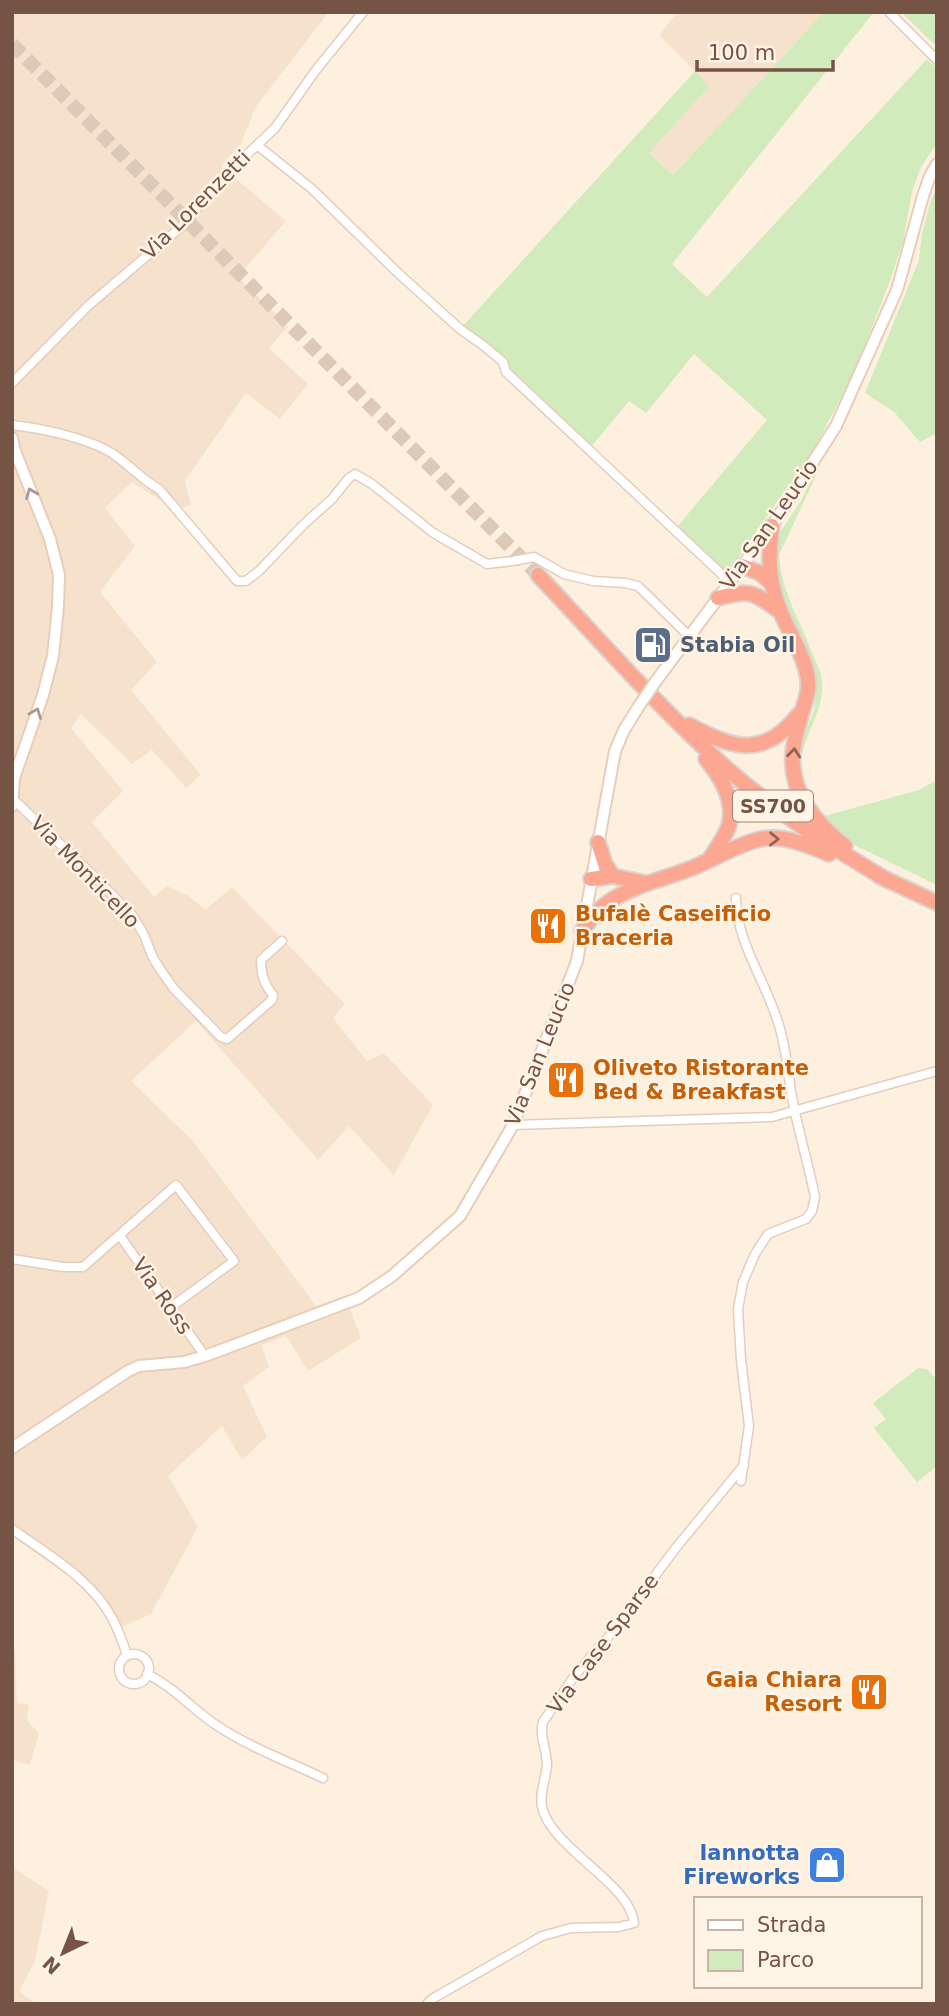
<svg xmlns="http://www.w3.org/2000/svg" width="949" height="2016" viewBox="0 0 949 2016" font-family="'DejaVu Sans',sans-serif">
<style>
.residential{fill:#f6e1cd}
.green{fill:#d2ebbd}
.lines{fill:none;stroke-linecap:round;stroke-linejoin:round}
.highway-tunnel{stroke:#dcc9b8;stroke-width:14;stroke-dasharray:14 7;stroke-linecap:butt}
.street-casing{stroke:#e4cdbd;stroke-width:11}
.secondary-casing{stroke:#e9cdba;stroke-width:14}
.highway-casing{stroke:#dbd3cf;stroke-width:18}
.street{stroke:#fff;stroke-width:8}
.secondary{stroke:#fff;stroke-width:10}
.highway{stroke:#fca791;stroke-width:14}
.secondary-bridge-casing{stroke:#e9cdba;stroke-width:14;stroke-linecap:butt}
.secondary-bridge{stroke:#fff;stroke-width:10}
.oneway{stroke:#ac988f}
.oneway2{stroke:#906554}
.labels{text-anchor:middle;stroke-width:5;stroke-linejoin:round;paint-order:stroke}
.shield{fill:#fff4e6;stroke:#9e8475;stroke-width:2}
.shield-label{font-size:19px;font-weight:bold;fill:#755445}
.street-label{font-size:21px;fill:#755445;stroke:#fff4e6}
.service-label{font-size:21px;font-weight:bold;fill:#4e5e75;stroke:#fff4e6;text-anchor:start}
.food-label{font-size:21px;font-weight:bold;fill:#c56008;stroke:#fff4e6;text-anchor:start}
.shop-label{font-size:21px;font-weight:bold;fill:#366cbe;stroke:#fff4e6;text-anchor:end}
</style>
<rect width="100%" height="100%" fill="#fef0df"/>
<path class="residential" d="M12 12H329L257 105 240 145 221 166 286 221 238 277 288 326 269 348 308 384 280 419 246 393 185 481 191 505 175 510 132 482 105 508 135 546 100 592 157 662 131 690 201 775 186 788 152 750 132 764 81 714 71 728 123 791 92 822 154 897 167 886 189 896 205 910 232 887 345 1004 333 1018 367 1061 384 1053 433 1105 394 1175 349 1126 318 1160 196 1021 131 1081 193 1141 316 1306 345 1296 361 1338 308 1371 286 1336 261 1345 269 1367 243 1386 267 1437 242 1460 222 1426 168 1476 198 1527 151 1614 121 1627 69 1576 12 1537Z
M678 12H824L673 175 649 153 708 86 695 71 659 35Z
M12 1648 15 1651 17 1703 29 1705 27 1721 39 1733 30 1765 12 1760Z
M12 1867 49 1891 35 1961 19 1991 36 2004H12Z"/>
<path class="green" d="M824 12H874L672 264 707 297 927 59 937 69V143L921 167 912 192 903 242 891 278 856 369 811 455 781 496 727 574 676 528 767 420 694 354 646 413 629 401 590 448 461 328 695 71 709 86 649 153 673 175Z
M901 12H937V47Z
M937 187V433L920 442 894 412 865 393 919 260 922 233 931 200Z
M820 467 779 555C781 590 799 618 811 650 815 660 821 671 822 681 826 718 788 752 804 789 809 799 815 808 821 817L919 790 937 780V885L846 841 820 817 800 785 799 748 814 710 817 682 812 661 774 577V557L775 546 781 531 802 499 813 475Z
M918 1368 927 1369 937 1380V1466L917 1482 874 1428 886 1419 873 1403Z"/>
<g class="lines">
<path class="highway-tunnel" d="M12 44 538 575"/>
<defs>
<path id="street" d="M889 12 937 60
M257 145 312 189 398 273 460 329 484 346 503 362 506 372 730 582
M12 383 89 305 182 226 219 181 275 128 316 70 363 12
M12 425C41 428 93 439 116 456 131 467 143 480 159 489L237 581H246L259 571 302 526 332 499 349 478 355 474 372 484 432 532 487 564 513 561 534 557 564 574 593 581 625 583 638 586 689 636
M13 799 97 879 133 916 144 935 153 958 162 972 174 989 221 1037 227 1039 272 1000 273 995C264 984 261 975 261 960L282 941
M736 898C736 943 769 986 780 1029 786 1050 788 1071 791 1092 797 1127 808 1162 815 1197L812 1211 806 1219 768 1234 755 1254 743 1282 738 1309 741 1360 749 1426 741 1481
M513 1125 772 1117 937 1071
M120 1236 205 1356
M12 1259 63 1267H83L176 1185 234 1261 170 1308
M12 1529C47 1554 93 1580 113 1620 119 1631 123 1643 127 1655
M119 1669a15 15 0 1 1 30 0a15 15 0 1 1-30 0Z
M147 1674C174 1687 192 1709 216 1725 249 1747 287 1761 323 1778
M427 2004 432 1999 542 1936 571 1928 619 1927 634 1923C631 1884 551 1848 542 1807 539 1793 546 1779 547 1765 547 1750 539 1737 543 1722L575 1675 616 1628 675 1549 744 1465"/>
<path id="secondary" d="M12 438 15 451 50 539 59 575 58 607 53 656 43 695 14 778 12 806
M656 681 772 526 836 426 897 290 923 196 930 176 937 164
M12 1448 128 1371 139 1366 184 1362 205 1356 359 1298 392 1276 460 1216 513 1125 577 961 615 751 624 730 639 706"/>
<path id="highway" d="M772 526C768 559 768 583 782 615 790 634 803 653 807 674 811 689 805 701 801 715 798 727 794 740 793 752 789 792 815 823 845 846
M742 566 760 573 771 583
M538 575C596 636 651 699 713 756 766 806 825 843 887 880
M718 598C753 589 752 592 781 612
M689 725C734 749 764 759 799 714
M706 759C720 776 736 800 729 825 726 836 716 848 710 859
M598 842 605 864 613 876
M879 876 937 903
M591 879 613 876 645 883
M582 931C587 924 593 916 599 910 625 886 660 881 692 868 712 860 740 843 761 839 784 835 808 845 829 854"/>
</defs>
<use href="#street" class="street-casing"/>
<use href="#secondary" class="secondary-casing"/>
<use href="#highway" class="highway-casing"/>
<use href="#street" class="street"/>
<use href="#secondary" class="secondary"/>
<use href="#highway" class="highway"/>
<defs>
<path id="secondary-bridge" d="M639 706 656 681"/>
</defs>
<use href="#secondary-bridge" class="secondary-bridge-casing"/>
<use href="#secondary-bridge" class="secondary-bridge"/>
</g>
<defs><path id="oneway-chevron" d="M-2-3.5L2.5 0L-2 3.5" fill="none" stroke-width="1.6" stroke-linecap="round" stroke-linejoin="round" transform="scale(1.75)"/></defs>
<g class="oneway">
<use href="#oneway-chevron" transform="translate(31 493) rotate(-112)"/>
<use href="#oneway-chevron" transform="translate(36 713) rotate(-69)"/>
</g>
<g class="oneway2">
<use href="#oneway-chevron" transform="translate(794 753) rotate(-84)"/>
<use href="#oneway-chevron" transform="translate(774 839) rotate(1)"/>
</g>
<defs>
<symbol id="fuel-square" viewBox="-11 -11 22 22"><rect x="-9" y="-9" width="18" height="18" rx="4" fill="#5c6f8a" stroke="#fff4e6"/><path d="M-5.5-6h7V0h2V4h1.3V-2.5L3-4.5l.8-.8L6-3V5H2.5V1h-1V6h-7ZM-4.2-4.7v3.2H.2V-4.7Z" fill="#fff"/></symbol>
<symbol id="restaurant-square" viewBox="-11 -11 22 22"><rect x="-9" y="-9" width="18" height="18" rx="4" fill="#e8710a" stroke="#fff4e6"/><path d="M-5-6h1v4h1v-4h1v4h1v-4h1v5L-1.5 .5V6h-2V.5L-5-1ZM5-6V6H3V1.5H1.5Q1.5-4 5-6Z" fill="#fff"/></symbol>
<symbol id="shop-square" viewBox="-11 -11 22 22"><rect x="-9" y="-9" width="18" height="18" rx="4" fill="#3f7fe0" stroke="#fff4e6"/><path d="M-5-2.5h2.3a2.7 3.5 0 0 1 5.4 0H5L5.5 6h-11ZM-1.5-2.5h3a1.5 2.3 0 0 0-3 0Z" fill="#fff"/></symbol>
</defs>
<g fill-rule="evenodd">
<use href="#fuel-square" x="631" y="623" width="44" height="44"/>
<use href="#restaurant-square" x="526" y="904" width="44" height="44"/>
<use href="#restaurant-square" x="544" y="1058" width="44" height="44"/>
<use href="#restaurant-square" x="847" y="1670" width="44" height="44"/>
<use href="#shop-square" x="805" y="1843" width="44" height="44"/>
</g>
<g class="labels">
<rect class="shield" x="733" y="790.5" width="80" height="31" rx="5"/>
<g class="shield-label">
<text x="773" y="813">SS700</text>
</g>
<g class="street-label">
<text transform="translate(196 205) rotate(-45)" y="7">Via Lorenzetti</text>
<text transform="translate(769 525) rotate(-55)" y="7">Via San Leucio</text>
<text transform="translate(85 872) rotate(46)" y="7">Via Monticello</text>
<text transform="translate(540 1054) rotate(-68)" y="7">Via San Leucio</text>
<text transform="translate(162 1296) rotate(55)" y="7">Via Ross</text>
<text transform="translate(603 1644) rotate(-53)" y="7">Via Case Sparse</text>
</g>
<g class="service-label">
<text x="680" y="652">Stabia Oil</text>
</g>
<g class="food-label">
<text x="575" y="921">Bufalè Caseificio<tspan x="575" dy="24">Braceria</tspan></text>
<text x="593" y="1075">Oliveto Ristorante<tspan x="593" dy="24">Bed &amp; Breakfast</tspan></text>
<text x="842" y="1687" text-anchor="end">Gaia Chiara<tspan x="842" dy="24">Resort</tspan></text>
</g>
<g class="shop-label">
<text x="800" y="1860">Iannotta<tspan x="800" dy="24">Fireworks</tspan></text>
</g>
</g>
<rect width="949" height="2016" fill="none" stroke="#755445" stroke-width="28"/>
<rect x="694" y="1897" width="228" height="91" fill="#fff4e6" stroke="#c8b4a6" stroke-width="2"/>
<rect x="708" y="1920" width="35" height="10" fill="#ffffff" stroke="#c8b4a6" stroke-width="2"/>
<text x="757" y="1932" font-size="21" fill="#755445">Strada</text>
<rect x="708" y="1950" width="35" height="21" fill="#d2ebbd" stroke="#c8b4a6" stroke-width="2"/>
<text x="757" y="1967" font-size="21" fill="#755445">Parco</text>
<g transform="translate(63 1953) rotate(223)" stroke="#fff4e6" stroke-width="5" paint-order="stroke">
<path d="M0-5L12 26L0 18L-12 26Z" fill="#755445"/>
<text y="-10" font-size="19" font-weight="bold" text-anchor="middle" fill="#755445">N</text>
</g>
<path d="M697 60v10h136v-10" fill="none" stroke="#755445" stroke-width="3.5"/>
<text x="708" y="60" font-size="21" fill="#755445" stroke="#fff4e6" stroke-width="5" paint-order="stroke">100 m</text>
</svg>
